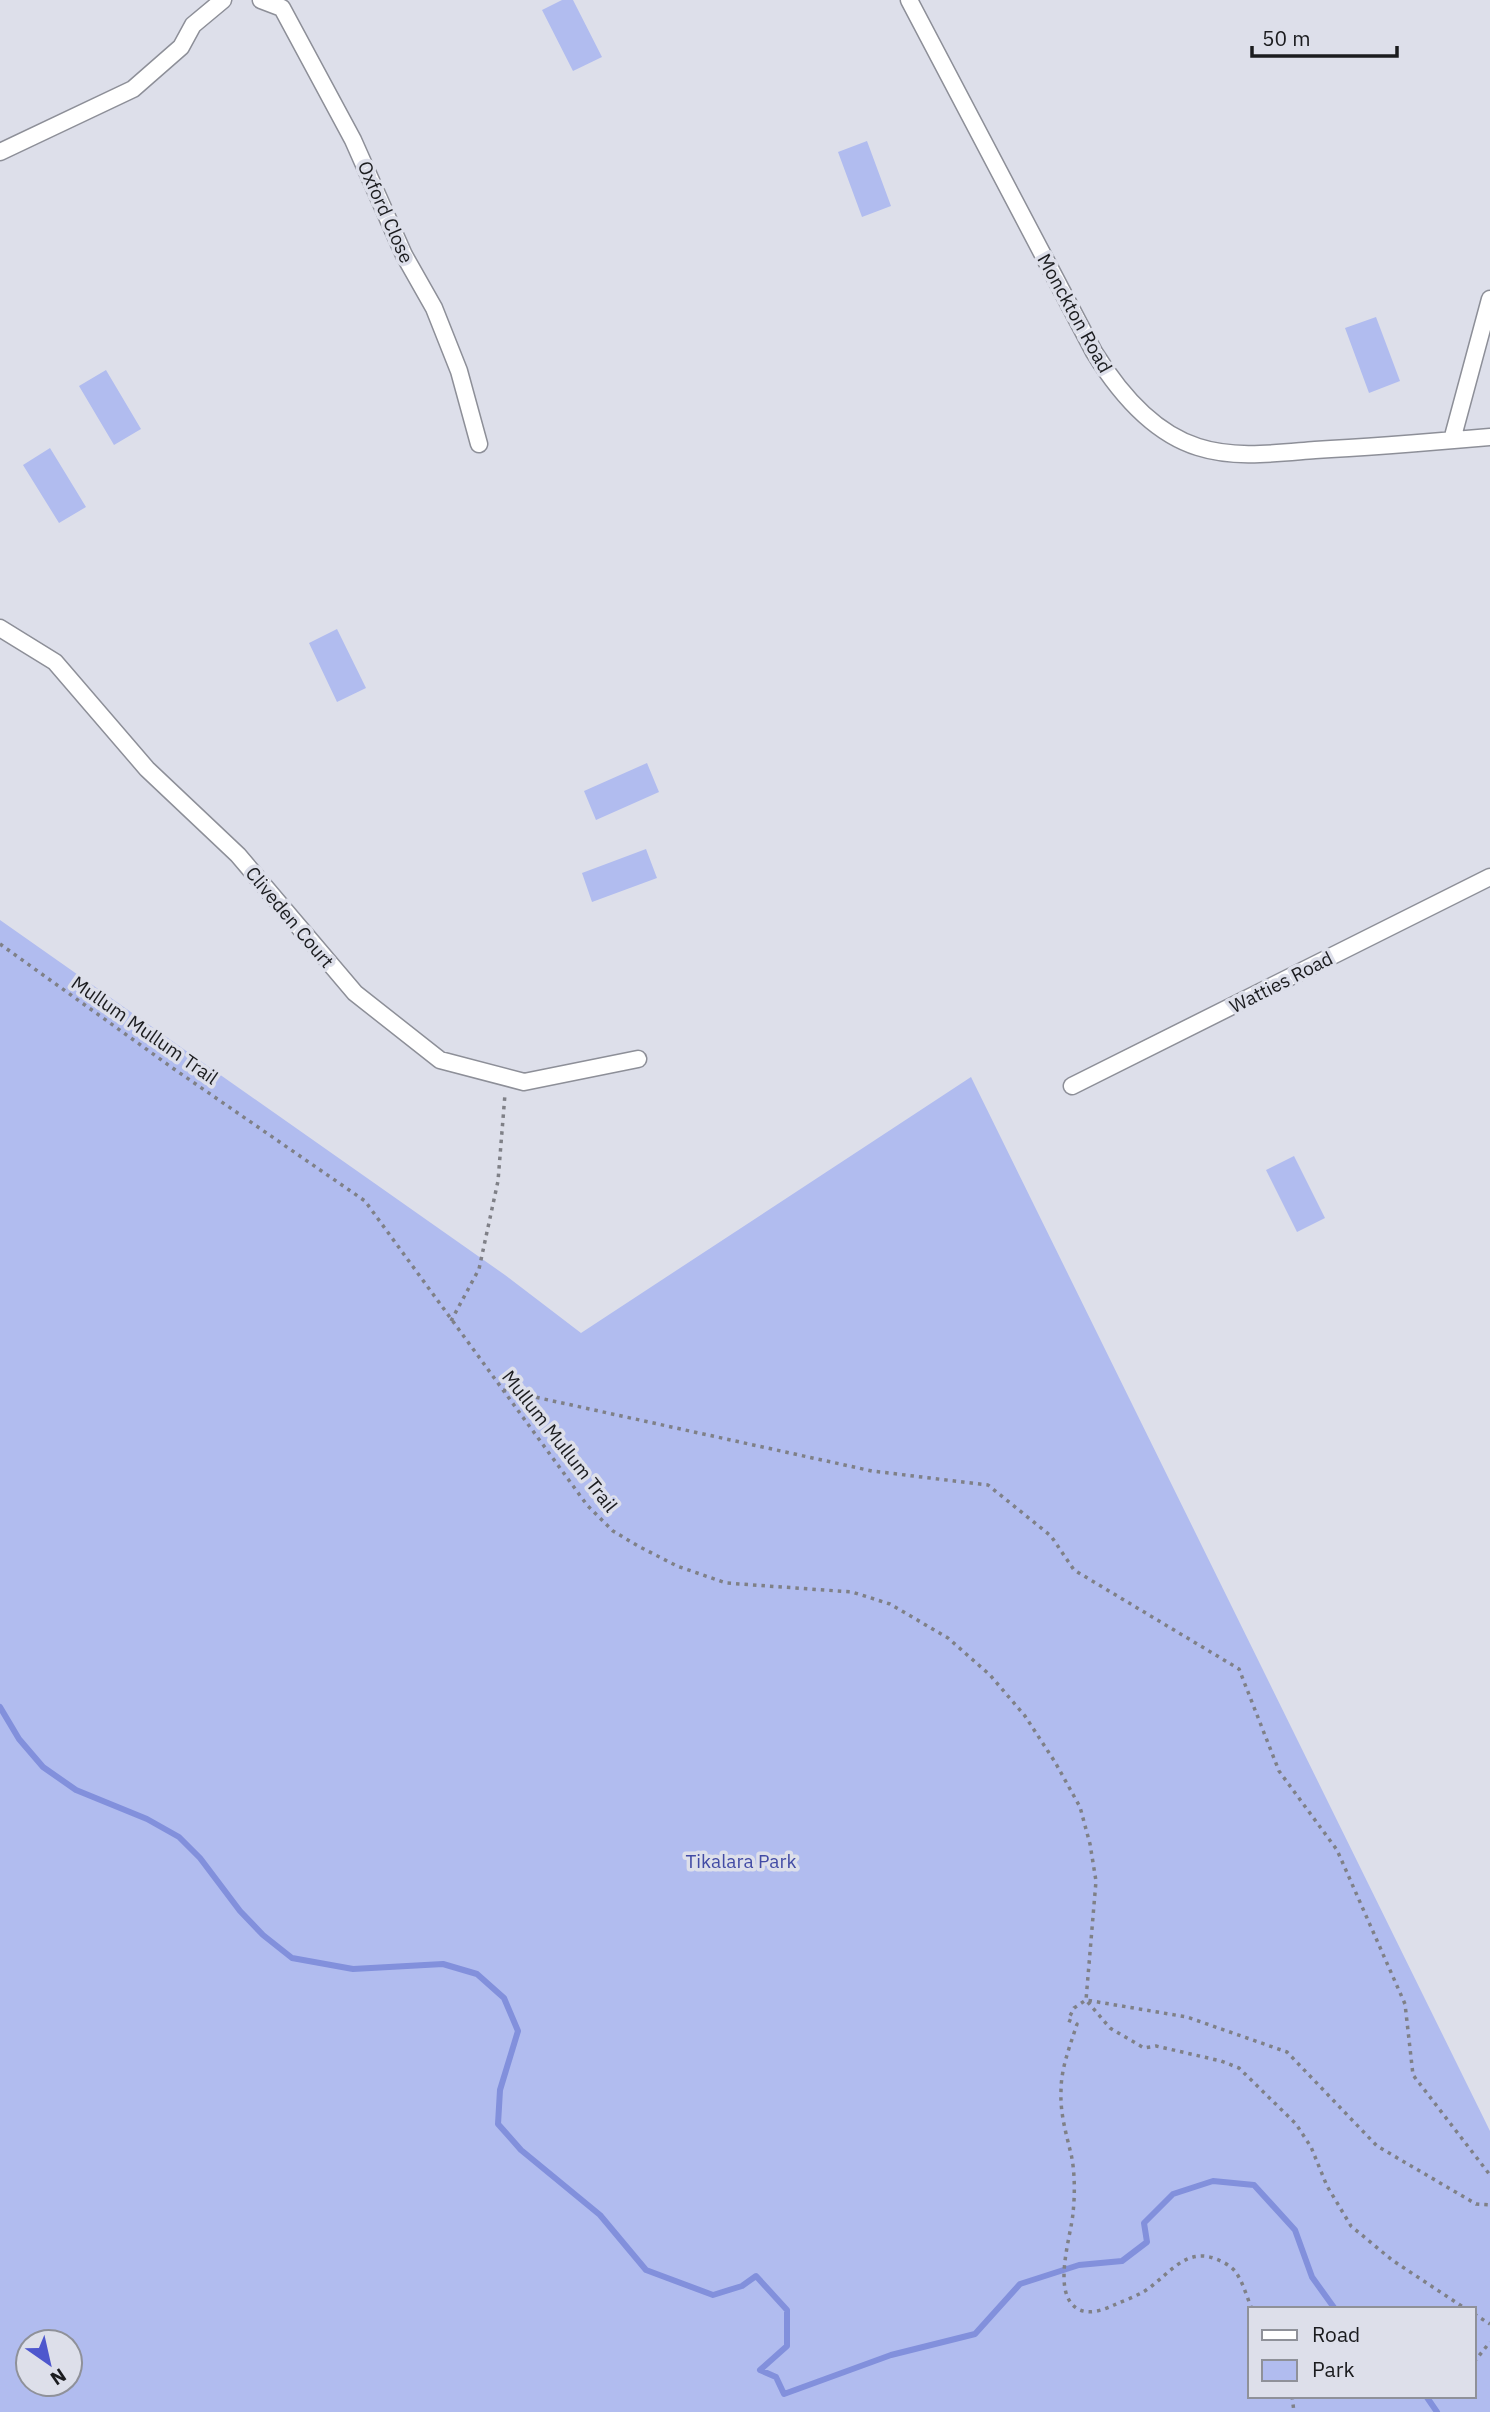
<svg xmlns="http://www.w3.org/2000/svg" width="1490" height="2412" viewBox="0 0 1490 2412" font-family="'IBM Plex Sans',sans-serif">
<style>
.green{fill:#b1bcef;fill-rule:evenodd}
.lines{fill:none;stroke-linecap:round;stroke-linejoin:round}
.stream{stroke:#8290dc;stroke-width:6}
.minor-casing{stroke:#8d8f98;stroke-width:19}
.path{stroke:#7f8087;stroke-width:3.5;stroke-dasharray:3.5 5;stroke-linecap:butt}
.minor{stroke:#fff;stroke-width:16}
.labels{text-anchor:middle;stroke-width:7;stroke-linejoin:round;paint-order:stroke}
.street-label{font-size:19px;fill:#1b1c1f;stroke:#dddfea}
.park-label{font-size:19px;fill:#424ba5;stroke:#dddfea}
</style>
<rect width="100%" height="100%" fill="#dddfea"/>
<path class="green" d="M562 0H573L602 57 573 71 542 10Z
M867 141 891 206 862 217 838 152Z
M1376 317 1400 381 1369 393 1345 328Z
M106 370 141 429 114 445 79 386Z
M50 448 86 507 59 523 23 465Z
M337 629 366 688 337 702 309 643Z
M647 763 659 792 596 820 584 791Z
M646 849 657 878 592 902 582 873Z
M0 920 505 1275 581 1333 971 1077 1490 2131V2412H0ZM1250 2309H1474V2396H1250ZM28 2342H70V2384H28Z
M1294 1156 1325 1218 1297 1232 1266 1170Z"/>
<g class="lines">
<path class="stream" d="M0 1707 19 1739 43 1767 76 1790 147 1819 179 1837 200 1858 240 1911 263 1935 292 1958 353 1969 443 1964 477 1974 504 1998 518 2031 500 2090 498 2124 521 2150 600 2215 646 2270 713 2295 742 2286 756 2276 787 2310V2346L760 2370 776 2377 784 2394 891 2355 975 2334 1020 2284 1079 2265 1122 2261 1147 2242 1144 2223 1173 2194 1213 2181 1254 2185 1295 2230 1312 2277 1335 2309
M1426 2396 1437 2412"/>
<defs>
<path id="minor" d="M261 0 282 8 353 140 404 255 434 308 459 371 479 444
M909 0 1094 352C1118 391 1153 433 1198 447 1235 459 1277 453 1315 450 1373 447 1432 442 1490 437
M0 152 133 89 181 47 193 25 223 0
M1452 440 1490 299
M0 628 55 662 147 769 238 855 355 993 440 1060 524 1082 638 1059
M1072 1086 1490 877"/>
</defs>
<use href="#minor" class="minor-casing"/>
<path class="path" d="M0 944 174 1069 365 1201 587 1505 613 1531 638 1546 677 1566 726 1583 852 1592 890 1604 948 1638 990 1675 1025 1716 1055 1762 1080 1807 1090 1844 1096 1881 1086 2000 1110 2028 1144 2048 1156 2046 1221 2061 1239 2068 1296 2124 1311 2147 1327 2186 1351 2226 1392 2260 1466 2309
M451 1321 479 1269 498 1181 505 1094
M503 1390 872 1471 988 1485 1051 1536 1074 1570 1239 1669 1279 1771 1337 1850 1405 2004 1413 2075 1490 2175
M1252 2309C1247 2298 1244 2285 1237 2274 1233 2267 1224 2262 1216 2259 1184 2246 1167 2278 1143 2292 1134 2297 1123 2301 1114 2305 1103 2310 1089 2315 1078 2309 1051 2294 1071 2237 1073 2213 1075 2195 1075 2171 1071 2154 1066 2133 1060 2113 1061 2091 1061 2068 1070 2046 1077 2024L1068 2020 1074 2008 1086 2000 1187 2017 1287 2052 1377 2146 1476 2204 1490 2205
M1474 2314 1490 2324
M1474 2362 1490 2342
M1292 2396 1294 2412"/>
<use href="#minor" class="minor"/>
</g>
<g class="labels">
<g class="street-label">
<text transform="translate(386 212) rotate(66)" y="7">Oxford Close</text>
<text transform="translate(1075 313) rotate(61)" y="7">Monckton Road</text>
<text transform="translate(290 917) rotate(50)" y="7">Cliveden Court</text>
<text transform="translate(1281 982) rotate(-27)" y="7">Watties Road</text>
<text transform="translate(145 1030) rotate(35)" y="7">Mullum Mullum Trail</text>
<text transform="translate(560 1441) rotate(52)" y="7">Mullum Mullum Trail</text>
</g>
<g class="park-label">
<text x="741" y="1868">Tikalara Park</text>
</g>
</g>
<rect x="1248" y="2307" width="228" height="91" fill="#dddfea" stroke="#8f9199" stroke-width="2"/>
<rect x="1262" y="2330" width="35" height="10" fill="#ffffff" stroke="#8f9199" stroke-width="2"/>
<text x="1312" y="2342" font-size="21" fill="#1b1c1f">Road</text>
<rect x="1262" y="2360" width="35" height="21" fill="#b1bcef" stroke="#8f9199" stroke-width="2"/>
<text x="1312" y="2377" font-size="21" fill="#1b1c1f">Park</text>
<g transform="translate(49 2363) rotate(146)"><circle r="33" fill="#dddfea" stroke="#8f9199" stroke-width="2"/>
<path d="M0-5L12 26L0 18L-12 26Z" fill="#4e57cd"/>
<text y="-10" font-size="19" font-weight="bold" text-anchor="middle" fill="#1b1c1f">N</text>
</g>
<path d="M1252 46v10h145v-10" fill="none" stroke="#1b1c1f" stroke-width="3.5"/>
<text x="1262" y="46" font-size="21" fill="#1b1c1f" stroke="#dddfea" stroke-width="5" paint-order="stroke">50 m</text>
</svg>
